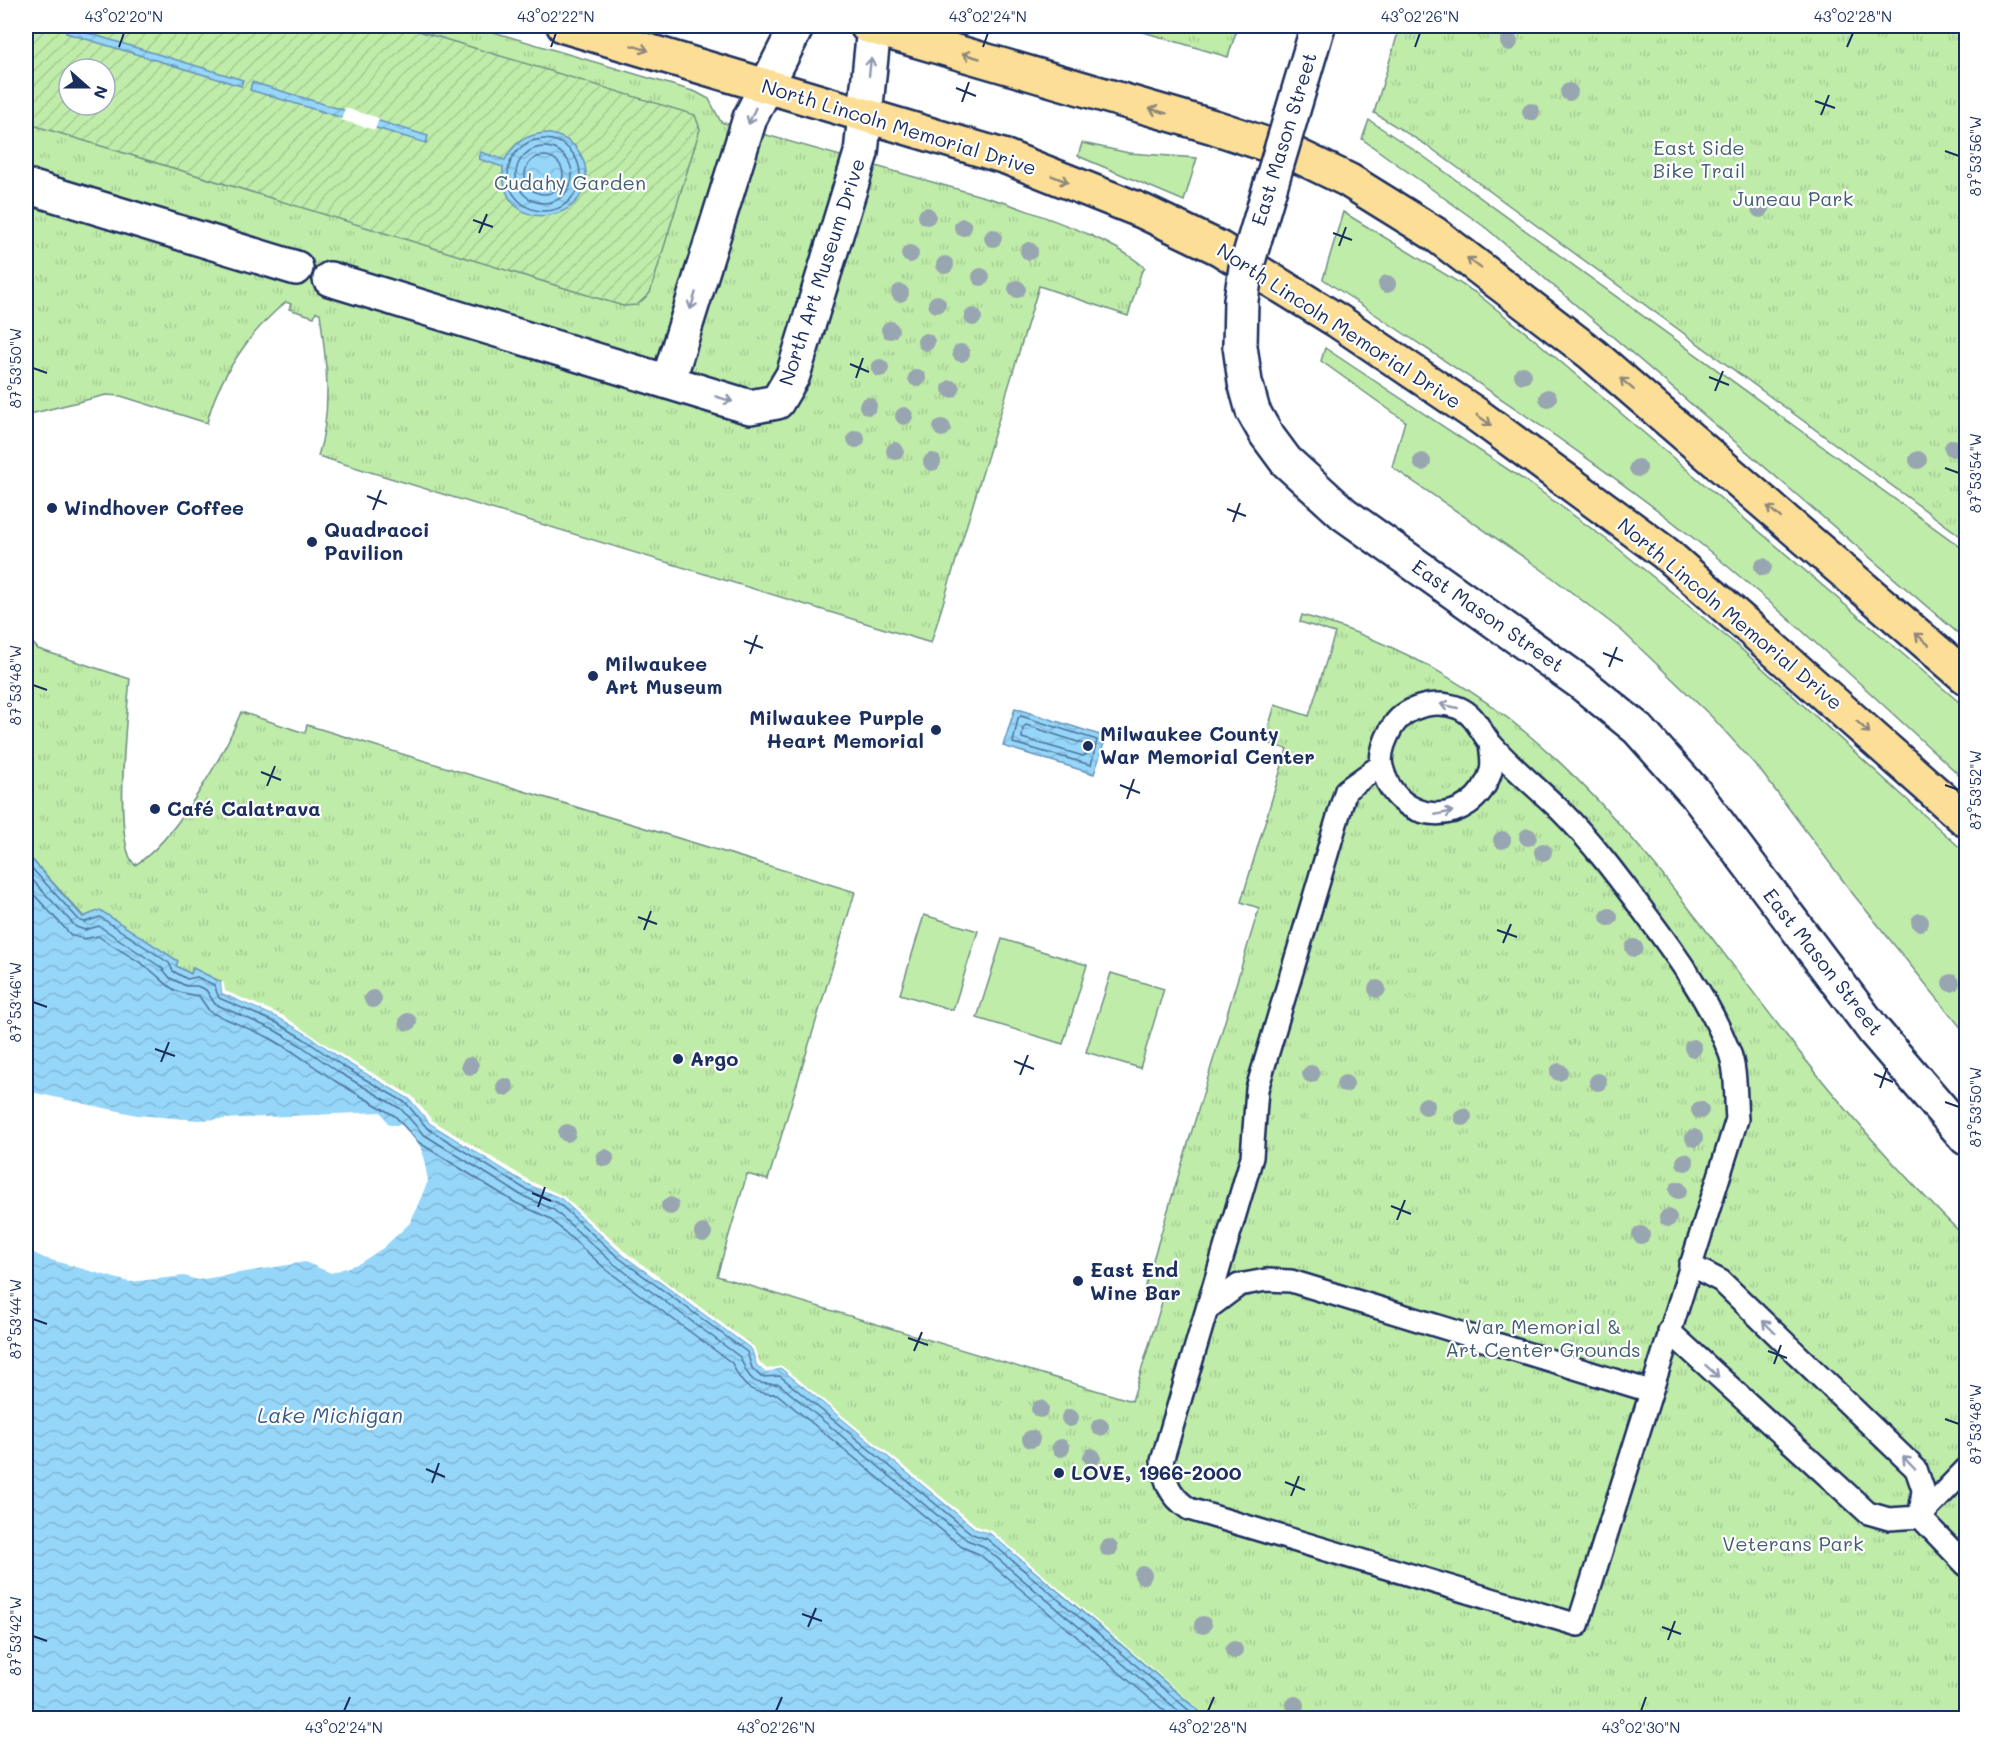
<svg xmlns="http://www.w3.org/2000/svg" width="1992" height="1744" viewBox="0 0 1992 1744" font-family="Mali,sans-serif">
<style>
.grass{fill:#c0eca9;stroke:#6e8e84;stroke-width:1.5}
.park{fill:url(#park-tufts);stroke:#6e8e84;stroke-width:1.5;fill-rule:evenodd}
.garden{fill:url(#garden-furrows);stroke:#6e8e84;stroke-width:1.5;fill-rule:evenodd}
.water{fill:url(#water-waves);stroke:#6593ba;stroke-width:1.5}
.pier{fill:#fff}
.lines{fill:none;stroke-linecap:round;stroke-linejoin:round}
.shore{stroke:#4c729c;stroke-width:1.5}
.service-casing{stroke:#1b2f5e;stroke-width:26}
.minor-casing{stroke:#1b2f5e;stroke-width:38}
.tertiary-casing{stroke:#1b2f5e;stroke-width:38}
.primary-casing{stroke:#1b2f5e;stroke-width:38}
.service{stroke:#fff;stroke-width:21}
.minor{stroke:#fff;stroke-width:33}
.tertiary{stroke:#fff;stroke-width:33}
.primary{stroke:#fcde96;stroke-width:33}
.tertiary-bridge-casing{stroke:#1b2f5e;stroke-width:38;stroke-linecap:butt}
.tertiary-bridge{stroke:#fff;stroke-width:33}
.tree{fill:#98a6b1}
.oneway{stroke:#8c867a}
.oneway2{stroke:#8d97ae}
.ticks{fill:none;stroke:#1b2f5e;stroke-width:2}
.poi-dot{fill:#1b2f5e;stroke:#fff;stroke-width:2}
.labels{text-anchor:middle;stroke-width:4.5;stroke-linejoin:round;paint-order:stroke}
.street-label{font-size:20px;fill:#1b2f5e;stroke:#fff}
.park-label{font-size:20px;fill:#445e71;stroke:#fff}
.poi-label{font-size:20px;font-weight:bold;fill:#1b2f5e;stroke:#fff;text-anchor:start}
.water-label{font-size:21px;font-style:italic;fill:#3a5984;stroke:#fff}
.neatline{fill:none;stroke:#1b2f5e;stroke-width:2}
.ticks-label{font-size:15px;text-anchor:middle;fill:#1b2f5e}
</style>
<defs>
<pattern id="park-tufts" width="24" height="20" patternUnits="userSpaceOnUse" patternTransform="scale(1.5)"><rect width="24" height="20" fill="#c0eca9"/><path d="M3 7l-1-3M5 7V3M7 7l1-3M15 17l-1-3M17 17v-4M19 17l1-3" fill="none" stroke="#a4cb94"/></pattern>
<pattern id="garden-furrows" width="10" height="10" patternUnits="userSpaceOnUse" patternTransform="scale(1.5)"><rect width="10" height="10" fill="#c0eca9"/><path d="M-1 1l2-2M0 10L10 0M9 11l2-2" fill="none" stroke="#a4cb94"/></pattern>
<pattern id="water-waves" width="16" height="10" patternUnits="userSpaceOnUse" patternTransform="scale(1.5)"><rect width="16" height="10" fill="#96d6f8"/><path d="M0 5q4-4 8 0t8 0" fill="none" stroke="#81b8d7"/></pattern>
</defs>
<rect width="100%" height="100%" fill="#fff"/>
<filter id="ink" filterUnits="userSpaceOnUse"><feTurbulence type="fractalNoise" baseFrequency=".0167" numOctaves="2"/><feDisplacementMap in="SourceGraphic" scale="12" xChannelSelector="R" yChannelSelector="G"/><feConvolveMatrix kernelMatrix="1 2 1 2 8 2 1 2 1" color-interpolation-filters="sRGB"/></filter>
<g filter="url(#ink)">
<path class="grass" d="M1369 120 1423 156 1966 551V640L1486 228 1362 139Z
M1082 143 1129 153 1197 158 1184 201 1078 156Z
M1343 212 1476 293 1534 339 1966 708V781C1879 702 1794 620 1702 545 1582 448 1450 366 1323 279Z
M1325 348 1536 488 1614 545 1739 647 1966 853V1034L1853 894 1760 770 1712 717 1622 631 1541 569 1392 467 1405 421 1321 361Z
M924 915 978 931 953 1010 900 994Z
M1002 939 1087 965 1063 1044 977 1018Z
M1111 973 1164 989 1140 1068 1086 1052Z"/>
<path class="park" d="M26 26H473L696 92 709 99 721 122 1006 203C1046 218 1114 239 1145 268L1141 273 1128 316 1039 286 931 643 318 456C333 409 326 360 320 313L316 312 314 317 289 309 291 304 286 302C251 330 217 379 207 423L121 396 106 395 26 415ZM69 69H105V105H69Z
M1123 26H1238L1228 57Z
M1400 26H1948L1966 31V540L1428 146 1374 113Z
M1302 615C1530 678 1640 845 1776 1022 1834 1098 1897 1171 1966 1238V1718H1207L976 1529 766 1373 528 1184 222 993 221 982 193 968 191 974 176 966 177 961 138 937 84 917 26 853V635L38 649 130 679C127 711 112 845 135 865 174 842 224 755 241 712L305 733 307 725 855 892 768 1180 747 1174 717 1276 1132 1401 1163 1299 1143 1293 1259 908 1241 902 1287 749 1264 742 1275 705 1309 716 1335 633 1300 622Z"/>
<path class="garden" d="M26 26H402L695 115 700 129 650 293 637 305 623 306 26 123ZM69 69H105V105H69Z"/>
<path class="water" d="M68 27 243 80 241 86 66 33Z
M252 82 428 136 426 143 250 90Z
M545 133C560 135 575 142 582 157 608 219 500 246 503 167L479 159 481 152 505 160C514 143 525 135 545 133Z
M1015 708 1106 737 1094 774 1003 746Z
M26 853 83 917 100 910 178 961 176 966 191 974 193 968 221 982 222 993 280 1018 307 1034 347 1062 410 1099 430 1123 528 1184 561 1198 622 1254 752 1349 757 1365 766 1372 781 1368 976 1529 990 1533 1207 1718H26Z"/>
<path class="pier" d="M345 108 379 118 375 130 341 120Z
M221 982 224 983 225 991 282 1015 348 1059 412 1096 432 1120 530 1181 563 1196 624 1251 754 1347 760 1363 767 1369 782 1366 977 1526 992 1531 1210 1718 990 1533 976 1529 781 1368 766 1373 757 1365 752 1349 622 1254 561 1198 528 1184 430 1123 410 1099 347 1062 307 1034 280 1018 222 993Z
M26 1091 137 1115 198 1120 381 1112 389 1125H403L422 1149 428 1181 410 1223 383 1248 360 1263 331 1273 305 1262 198 1280 184 1276 129 1282 44 1258 26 1249Z"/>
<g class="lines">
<path class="shore" d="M508 175a36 36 0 1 1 72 0a36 36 0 1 1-72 0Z
M516 175a28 28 0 1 1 56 0a28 28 0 1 1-56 0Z
M525 175a19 19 0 1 1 38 0a19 19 0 1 1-38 0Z
M1021 716 1097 740 1091 765 1013 743 1018 718Z
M1026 725 1087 745 1086 755 1083 756 1022 738 1023 728Z
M26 862 80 921 85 922 100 917 169 963 173 971 187 979 197 977 214 985 219 998 277 1023 304 1039 344 1067 406 1103 427 1128 525 1189 558 1203 619 1258 747 1352 752 1368 761 1377 780 1376 972 1534 987 1539 1198 1718
M26 873 76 927 85 930 99 926 162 968 170 978 186 986H197L206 990 215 1004 274 1030 300 1045 340 1073 401 1109 423 1134 521 1195 554 1210 614 1264 740 1357C751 1383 752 1384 779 1384L967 1540 983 1546 1187 1718
M26 886 71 935 84 939 98 936C116 949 138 959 154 973 173 990 172 992 199 996L210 1012 270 1038 295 1053 335 1081 395 1116 418 1142 516 1203 549 1218 608 1271 732 1363C742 1387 751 1394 777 1394L962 1547 979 1554 1173 1718"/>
<defs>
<path id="service" d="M1490 744C1491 752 1493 763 1491 771 1473 830 1396 827 1382 767 1379 754 1385 740 1391 729 1404 706 1435 699 1459 708 1476 715 1480 732 1492 745 1512 768 1538 788 1561 811 1592 842 1618 877 1644 912 1677 956 1709 1000 1729 1051 1737 1070 1735 1098 1737 1119L1578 1625 1189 1509C1170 1496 1165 1483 1162 1461L1207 1309 1239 1285 1266 1280 1291 1281 1650 1391
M1690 1265 1721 1281 1916 1469 1923 1489 1920 1517
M1207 1309 1252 1157 1257 1089 1346 790 1381 765
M1669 1331 1868 1513 1889 1519 1920 1517 1966 1469
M1920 1517 1966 1565"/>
<path id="minor" d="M26 186 296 268
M330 279 750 407 777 402 793 375 861 153 874 28
M668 382 750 118 797 26"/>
<path id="tertiary" d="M1240 346 1245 382 1253 411 1266 434 1286 461 1344 514 1580 682 1638 729 1696 794 1875 1032 1966 1138"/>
<path id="primary" d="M564 26 1006 157 1142 211 1219 248 1338 321 1477 415 1665 553 1966 820
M867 26 1214 127 1292 153 1348 180 1435 234 1592 354 1966 677"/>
</defs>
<use href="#service" class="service-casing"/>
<use href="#minor" class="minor-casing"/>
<use href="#tertiary" class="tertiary-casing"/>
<use href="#primary" class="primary-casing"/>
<use href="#service" class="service"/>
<use href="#minor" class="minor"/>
<use href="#tertiary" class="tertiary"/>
<use href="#primary" class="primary"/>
<defs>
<path id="tertiary-bridge" d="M1240 346 1241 300 1246 268 1318 26"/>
</defs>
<use href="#tertiary-bridge" class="tertiary-bridge-casing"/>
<use href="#tertiary-bridge" class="tertiary-bridge"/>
</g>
<g class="tree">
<circle cx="1509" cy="42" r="9"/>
<circle cx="1569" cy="92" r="9"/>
<circle cx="1531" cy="112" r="9"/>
<circle cx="1760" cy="209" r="9"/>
<circle cx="927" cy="216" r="9"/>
<circle cx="963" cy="227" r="9"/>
<circle cx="993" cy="238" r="9"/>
<circle cx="1029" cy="251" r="9"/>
<circle cx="910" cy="254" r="9"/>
<circle cx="945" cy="265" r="9"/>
<circle cx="981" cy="277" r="9"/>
<circle cx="1387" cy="284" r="9"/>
<circle cx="1017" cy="289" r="9"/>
<circle cx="900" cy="293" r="9"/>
<circle cx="937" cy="304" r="9"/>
<circle cx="973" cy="317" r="9"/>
<circle cx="890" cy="330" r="9"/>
<circle cx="926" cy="342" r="9"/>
<circle cx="961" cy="353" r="9"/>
<circle cx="880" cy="368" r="9"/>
<circle cx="1523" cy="375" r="9"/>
<circle cx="917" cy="378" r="9"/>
<circle cx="951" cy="389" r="9"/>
<circle cx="1548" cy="398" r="9"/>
<circle cx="868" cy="406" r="9"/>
<circle cx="904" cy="416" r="9"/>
<circle cx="942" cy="428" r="9"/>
<circle cx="856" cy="439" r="9"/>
<circle cx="1953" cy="448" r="9"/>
<circle cx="895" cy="451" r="9"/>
<circle cx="1918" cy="460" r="9"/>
<circle cx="932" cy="462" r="9"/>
<circle cx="1422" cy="462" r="9"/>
<circle cx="1638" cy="468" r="9"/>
<circle cx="1763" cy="567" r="9"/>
<circle cx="1528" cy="837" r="9"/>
<circle cx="1502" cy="840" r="9"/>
<circle cx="1543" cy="852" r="9"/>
<circle cx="1609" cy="917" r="9"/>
<circle cx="1920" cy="922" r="9"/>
<circle cx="1634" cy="948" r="9"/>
<circle cx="1951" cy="983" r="9"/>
<circle cx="1377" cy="989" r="9"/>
<circle cx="373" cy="999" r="9"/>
<circle cx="408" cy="1022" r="9"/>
<circle cx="1693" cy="1048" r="9"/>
<circle cx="470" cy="1066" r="9"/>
<circle cx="1559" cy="1072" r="9"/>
<circle cx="1311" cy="1074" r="9"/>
<circle cx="1598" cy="1082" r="9"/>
<circle cx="1345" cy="1084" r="9"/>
<circle cx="505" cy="1087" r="9"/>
<circle cx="1426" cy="1106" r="9"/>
<circle cx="1700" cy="1110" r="9"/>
<circle cx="1463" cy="1117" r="9"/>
<circle cx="567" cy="1133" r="9"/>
<circle cx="1694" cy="1138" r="9"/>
<circle cx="605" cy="1158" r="9"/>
<circle cx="1685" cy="1162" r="9"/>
<circle cx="1678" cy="1190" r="9"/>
<circle cx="670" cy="1206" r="9"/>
<circle cx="1668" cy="1218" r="9"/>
<circle cx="703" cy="1233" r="9"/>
<circle cx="1641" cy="1235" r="9"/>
<circle cx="1040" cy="1409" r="9"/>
<circle cx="1070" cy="1418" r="9"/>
<circle cx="1100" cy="1427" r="9"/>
<circle cx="1031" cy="1439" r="9"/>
<circle cx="1061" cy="1448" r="9"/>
<circle cx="1092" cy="1457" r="9"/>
<circle cx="1109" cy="1548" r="9"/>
<circle cx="1143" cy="1575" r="9"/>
<circle cx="1203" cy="1625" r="9"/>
<circle cx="1234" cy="1650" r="9"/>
<circle cx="1295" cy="1705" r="9"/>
</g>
<defs><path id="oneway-shaft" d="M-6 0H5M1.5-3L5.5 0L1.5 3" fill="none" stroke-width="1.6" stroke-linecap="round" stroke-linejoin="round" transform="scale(1.5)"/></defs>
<g class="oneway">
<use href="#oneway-shaft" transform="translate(640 48) rotate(17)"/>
<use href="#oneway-shaft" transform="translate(971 56) rotate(-164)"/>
<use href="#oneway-shaft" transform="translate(1158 111) rotate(-164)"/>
<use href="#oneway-shaft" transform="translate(1060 179) rotate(22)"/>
<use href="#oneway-shaft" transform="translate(1474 263) rotate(-143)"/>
<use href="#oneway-shaft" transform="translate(1627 384) rotate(-139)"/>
<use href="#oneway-shaft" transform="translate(1484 420) rotate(36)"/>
<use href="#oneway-shaft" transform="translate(1774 512) rotate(-139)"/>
<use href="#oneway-shaft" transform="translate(1922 639) rotate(-139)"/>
<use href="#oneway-shaft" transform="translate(1863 727) rotate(42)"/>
</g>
<g class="oneway2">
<use href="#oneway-shaft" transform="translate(870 67) rotate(-84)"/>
<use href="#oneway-shaft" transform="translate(752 116) rotate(113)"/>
<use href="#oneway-shaft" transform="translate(693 301) rotate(107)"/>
<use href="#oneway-shaft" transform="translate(724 399) rotate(17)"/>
<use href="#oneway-shaft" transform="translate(1449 706) rotate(-167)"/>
<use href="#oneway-shaft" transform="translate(1444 813) rotate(-11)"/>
<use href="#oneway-shaft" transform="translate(1769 1327) rotate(-136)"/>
<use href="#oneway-shaft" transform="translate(1712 1371) rotate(42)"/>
<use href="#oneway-shaft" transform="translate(1909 1463) rotate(-134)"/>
</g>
</g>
<path class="ticks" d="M119 47 124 33M551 47 556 33M983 47 988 33M1415 47 1420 33M1847 47 1853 33M956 88 976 96M1815 101 1835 108M962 102 969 82M1821 115 1829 95M1945 151 1959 156M473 220 493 227M479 233 487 214M1333 233 1352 240M1339 246 1346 227M850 364 869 372M33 368 47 373M1709 377 1729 385M856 378 863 358M1715 391 1723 371M1945 468 1959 473M367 496 387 504M1227 509 1246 516M373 510 381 490M1233 522 1240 503M744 641 763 648M1603 653 1623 661M750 654 757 635M1609 667 1617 647M33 685 47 690M261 772 281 780M1120 785 1140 793M1945 785 1959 790M267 786 275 766M1127 799 1134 779M638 917 657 924M644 930 651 911M1497 930 1517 937M1503 943 1511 924M33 1002 47 1007M155 1049 175 1056M1014 1061 1034 1069M161 1062 169 1042M1874 1074 1893 1082M1020 1075 1028 1055M1880 1088 1887 1068M1945 1102 1959 1107M532 1193 551 1201M1391 1206 1411 1214M538 1207 545 1187M1397 1220 1405 1200M33 1319 47 1324M908 1338 928 1345M914 1351 922 1332M1768 1351 1787 1358M1774 1364 1781 1345M1945 1419 1959 1424M426 1469 445 1477M1285 1482 1305 1490M432 1483 439 1463M1291 1496 1299 1476M802 1614 822 1621M808 1627 816 1608M1662 1627 1681 1634M33 1636 47 1641M1668 1640 1675 1621M344 1711 350 1697M776 1711 782 1697M1208 1711 1214 1697M1641 1711 1646 1697"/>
<g class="poi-dot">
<circle cx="52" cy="508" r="6"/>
<circle cx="312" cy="542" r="6"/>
<circle cx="593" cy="676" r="6"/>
<circle cx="936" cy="730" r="6"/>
<circle cx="1088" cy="746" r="6"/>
<circle cx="155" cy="809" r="6"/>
<circle cx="678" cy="1059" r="6"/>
<circle cx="1078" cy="1281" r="6"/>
<circle cx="1059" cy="1473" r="6"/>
</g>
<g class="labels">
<g class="street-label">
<text transform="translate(899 127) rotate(17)" y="7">North Lincoln Memorial Drive</text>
<text transform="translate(1284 139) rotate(-73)" y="7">East Mason Street</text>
<text transform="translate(822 272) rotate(-72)" y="7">North Art Museum Drive</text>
<text transform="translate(1339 326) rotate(33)" y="7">North Lincoln Memorial Drive</text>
<text transform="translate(1730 614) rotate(40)" y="7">North Lincoln Memorial Drive</text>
<text transform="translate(1488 616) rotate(35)" y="7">East Mason Street</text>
<text transform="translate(1823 962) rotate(52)" y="7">East Mason Street</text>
</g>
<g class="park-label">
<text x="1699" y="155">East Side<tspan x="1699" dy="23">Bike Trail</tspan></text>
<text x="570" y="190">Cudahy Garden</text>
<text x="1793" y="206">Juneau Park</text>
<text x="1543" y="1334">War Memorial &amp;<tspan x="1543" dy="23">Art Center Grounds</tspan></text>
<text x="1793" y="1551">Veterans Park</text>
</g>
<g class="poi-label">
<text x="64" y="515">Windhover Coffee</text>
<text x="324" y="537">Quadracci<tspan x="324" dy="23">Pavilion</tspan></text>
<text x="605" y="671">Milwaukee<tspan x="605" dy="23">Art Museum</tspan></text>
<text x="924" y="725" text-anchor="end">Milwaukee Purple<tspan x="924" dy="23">Heart Memorial</tspan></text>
<text x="1100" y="741">Milwaukee County<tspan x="1100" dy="23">War Memorial Center</tspan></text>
<text x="167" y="816">Café Calatrava</text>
<text x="690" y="1066">Argo</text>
<text x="1090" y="1277">East End<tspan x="1090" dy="23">Wine Bar</tspan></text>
<text x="1071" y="1480">LOVE, 1966-2000</text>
</g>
<g class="water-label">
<text x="330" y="1423">Lake Michigan</text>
</g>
</g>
<rect width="1992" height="1744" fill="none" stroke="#fff" stroke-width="66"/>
<g transform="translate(87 87) rotate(111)"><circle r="28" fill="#ffffff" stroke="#a4acbf" stroke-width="1.5"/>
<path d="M0-4.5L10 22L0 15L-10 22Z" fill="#1b2f5e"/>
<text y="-9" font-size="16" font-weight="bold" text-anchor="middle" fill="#1b2f5e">N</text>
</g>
<rect x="33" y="33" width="1926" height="1678" class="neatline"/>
<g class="ticks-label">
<text x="124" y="22">43°02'20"N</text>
<text x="556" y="22">43°02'22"N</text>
<text x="988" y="22">43°02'24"N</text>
<text x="1420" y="22">43°02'26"N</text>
<text x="1853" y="22">43°02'28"N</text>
<text transform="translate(1976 156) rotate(-90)" y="5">87°53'56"W</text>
<text transform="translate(16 368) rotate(-90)" y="5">87°53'50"W</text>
<text transform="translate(1976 473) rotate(-90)" y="5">87°53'54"W</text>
<text transform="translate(16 685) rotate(-90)" y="5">87°53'48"W</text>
<text transform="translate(1976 790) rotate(-90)" y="5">87°53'52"W</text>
<text transform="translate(16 1002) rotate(-90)" y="5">87°53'46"W</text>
<text transform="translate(1976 1107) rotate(-90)" y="5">87°53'50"W</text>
<text transform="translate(16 1319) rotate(-90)" y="5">87°53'44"W</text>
<text transform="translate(1976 1424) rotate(-90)" y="5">87°53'48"W</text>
<text transform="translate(16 1636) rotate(-90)" y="5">87°53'42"W</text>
<text x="344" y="1733">43°02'24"N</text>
<text x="776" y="1733">43°02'26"N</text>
<text x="1208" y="1733">43°02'28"N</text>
<text x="1641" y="1733">43°02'30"N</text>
</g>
</svg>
